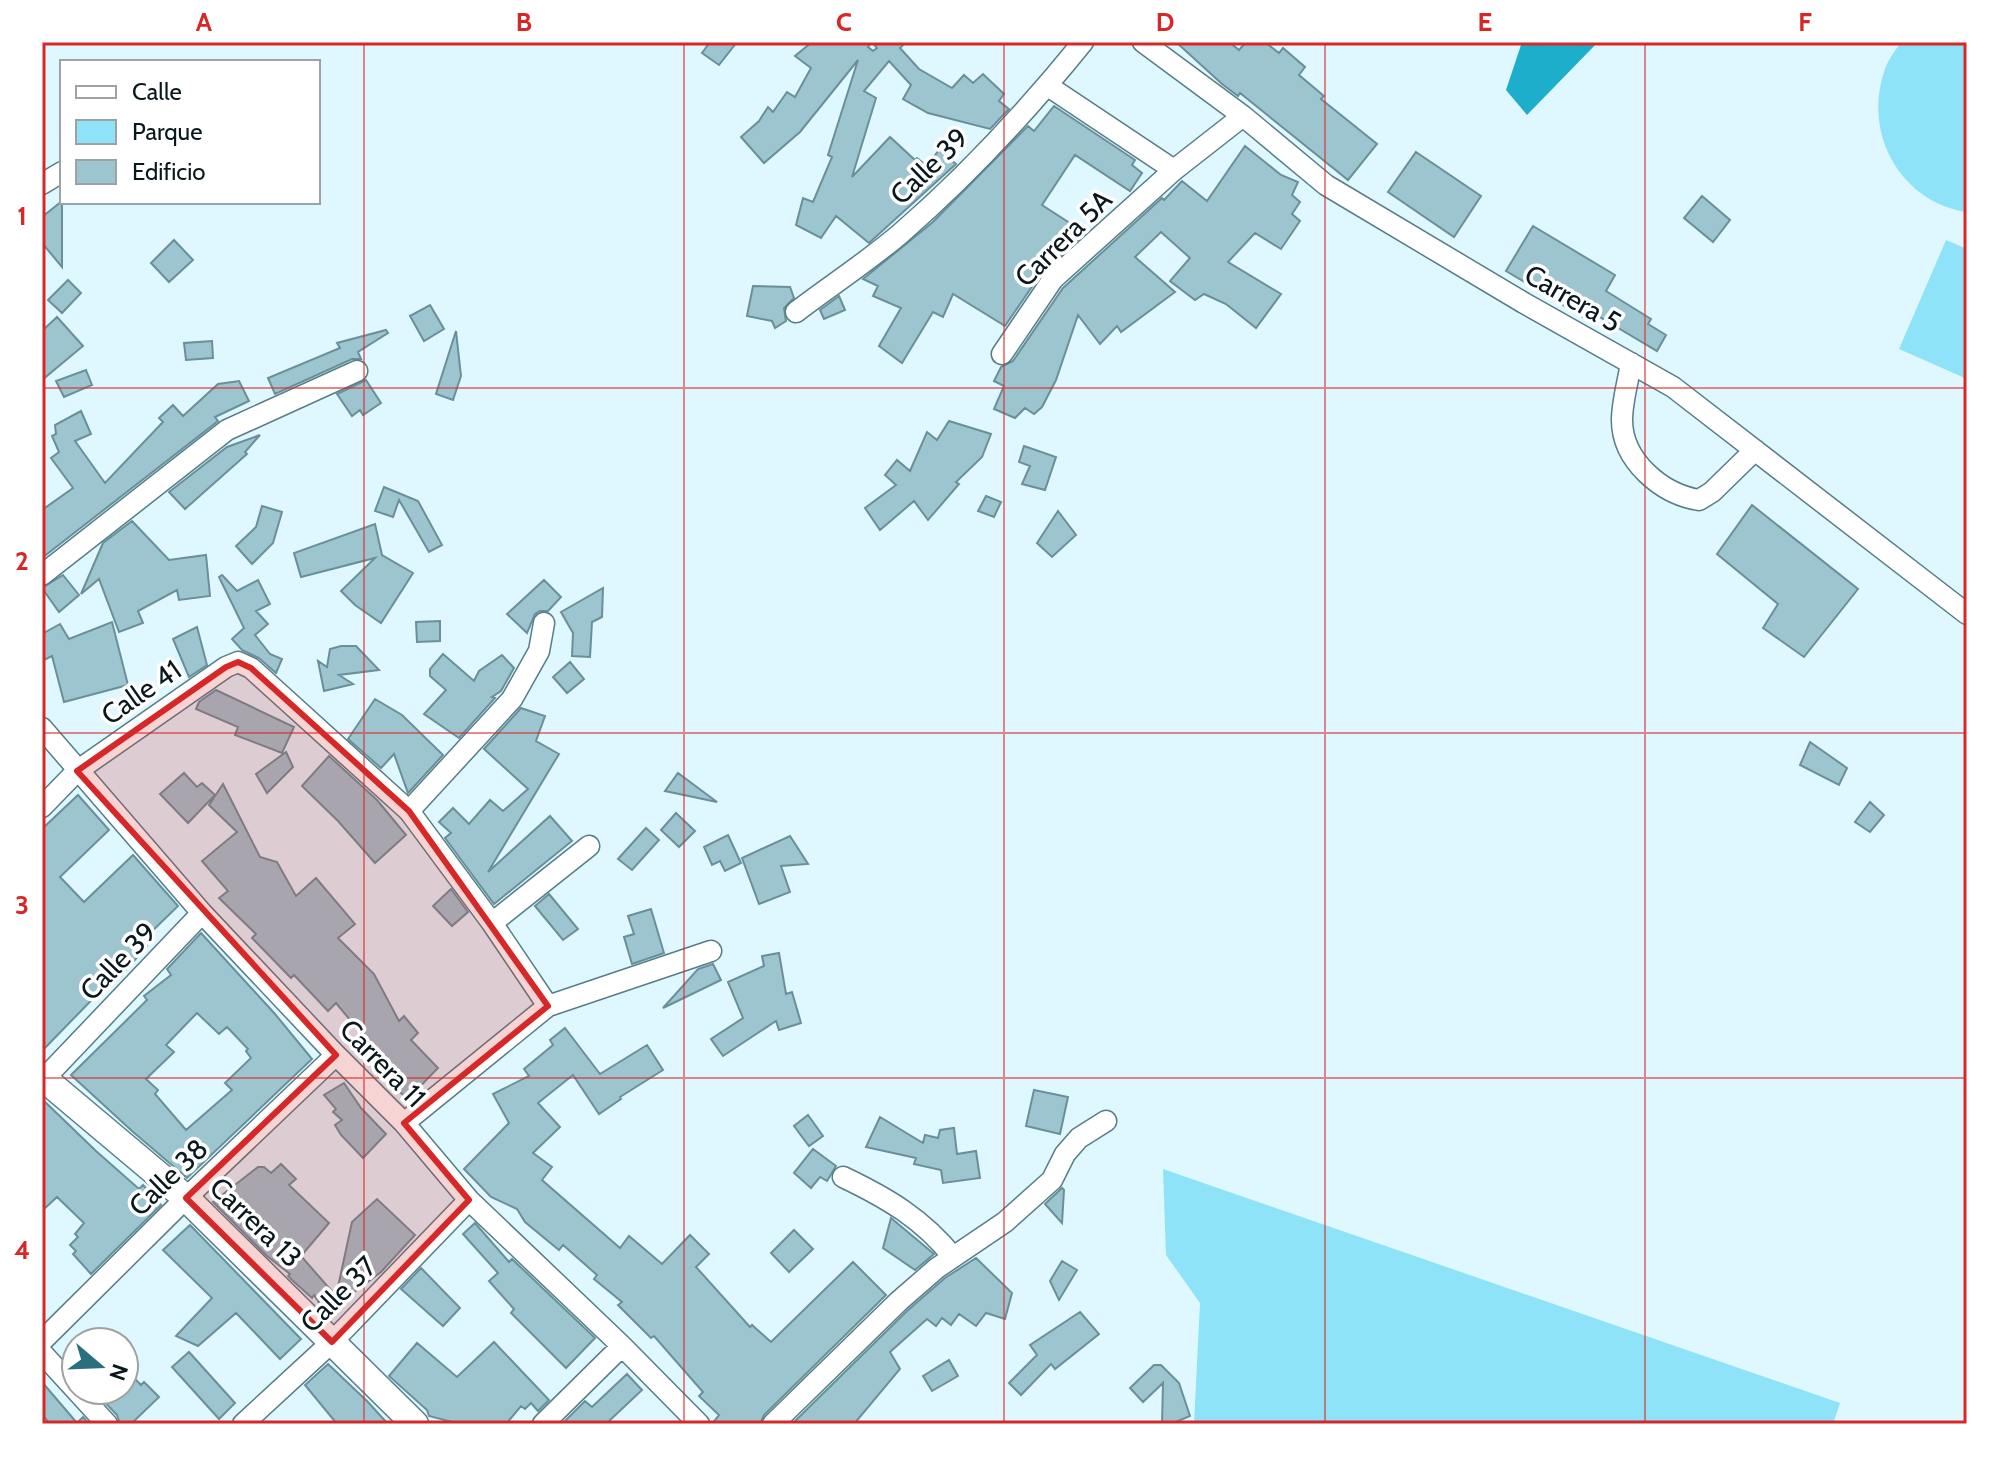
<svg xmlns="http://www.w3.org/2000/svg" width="2009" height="1466" viewBox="0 0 2009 1466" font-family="Cabin,sans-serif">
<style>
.green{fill:#8ee3f9}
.water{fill:#1caecb}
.building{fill:#9dc5d0;stroke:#69909a;stroke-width:2;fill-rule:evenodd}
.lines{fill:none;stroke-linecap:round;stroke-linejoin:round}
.minor-casing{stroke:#577d87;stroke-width:23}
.tertiary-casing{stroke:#577d87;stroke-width:29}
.minor{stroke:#fff;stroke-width:20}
.tertiary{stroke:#fff;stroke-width:26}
.marked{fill:#d62828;fill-opacity:0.2;stroke:#d62828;stroke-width:6;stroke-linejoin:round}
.grid{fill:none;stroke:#d62828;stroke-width:2;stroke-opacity:0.55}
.labels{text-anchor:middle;stroke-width:7;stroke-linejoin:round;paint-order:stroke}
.street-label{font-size:28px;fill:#09181c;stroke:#fff}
.neatline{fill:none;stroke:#d62828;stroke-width:3}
.grid-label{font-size:26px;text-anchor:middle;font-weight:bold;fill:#d62828}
</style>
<rect width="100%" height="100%" fill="#dff7fe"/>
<path class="green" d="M1901 42H1967V212C1900 202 1862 132 1885 69 1888 60 1895 51 1901 42Z
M1946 240 1967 249V379L1899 349Z
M1163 1169 1840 1403 1833 1424H1194L1200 1303 1166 1255Z"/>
<path class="water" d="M1522 42H1598L1527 115 1506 90Z"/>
<path class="building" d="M710 42H737L719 65 702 53Z
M812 42H872L868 47 873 51 877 48 872 42H906L900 48 919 69 952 88 964 75 973 83 983 74 1004 94 999 101 1009 109 990 129 928 113 903 99 911 85 889 61 864 91 876 98 852 177 890 137 915 160 917 158 927 166 939 150 956 164 869 243 836 216 821 238 796 225 803 198 813 202 832 157 828 155 858 60 800 132 764 163 741 137 759 121 768 107 773 112 787 92 795 97 811 68 795 56Z
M1176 42H1229L1239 50 1246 42H1265L1279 53 1283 48 1305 67 1299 75 1324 96 1321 99 1377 144 1348 180 1240 93 1238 96 1222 84Z
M1054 106 1135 160 1132 165 1142 173 1130 191 1075 155 1042 205 1085 233 1042 272 1005 326 953 294 943 317 933 312 902 363 879 346 901 308 873 296 878 286 863 279 933 222 1028 126 1034 131Z
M1245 146 1281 175 1298 182 1292 195 1300 202 1292 214 1300 221 1281 249 1255 233 1228 262 1281 294 1256 328 1226 304 1204 294 1195 300 1170 281 1190 258 1161 232 1135 257 1175 292 1121 332 1117 326 1100 344 1078 315 1056 380 1042 407 1034 414 1025 408 1015 418 994 409 1004 386 994 381 1001 367 1013 361 1063 288 1162 198 1164 200 1182 181 1207 201Z
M1416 152 1481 196 1454 237 1388 192Z
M1702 196 1730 220 1713 242 1684 218Z
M62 201V267L42 243V217Z
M1533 226 1615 275 1606 291 1651 319 1648 324 1666 335 1657 351 1593 313 1588 320 1506 271Z
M174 240 193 260 169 282 151 263Z
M68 280 81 293 62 313 48 300Z
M753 286 790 287 794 298 784 308 786 321 775 328 772 321 747 316Z
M839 296 845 310 824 319 820 310Z
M430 305 444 329 424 341 410 316Z
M57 317 83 346 42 380V331Z
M386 330 388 333 358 352 361 359H352L275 394 268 378 340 348 337 343Z
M456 331 461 376 453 400 436 394Z
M212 341 213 358 186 360 184 343Z
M86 370 92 385 64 397 56 381Z
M366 380 381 403 363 415 360 410 352 416 337 394Z
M239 381 249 401 215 417 218 421 42 558V510L73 488 51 458 59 452 52 436 56 434 55 425 81 411 91 434 75 441 105 483 163 422 159 418 173 405 183 416 218 384Z
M949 421 991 434 982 457 956 482 959 484 928 520 914 501 880 530 865 508 896 485 885 475 897 460 910 471 927 432 937 440Z
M260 435 245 452 247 454 185 509 169 492 227 447Z
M1024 446 1056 457 1045 490 1022 484 1030 466 1019 462Z
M384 487 418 501 442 545 429 552 399 500 393 517 375 511Z
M986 496 1001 502 994 517 978 511Z
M1752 505 1858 589 1804 657 1763 628 1778 604 1717 554Z
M262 506 282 512 273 543 252 564 236 546 256 527Z
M1058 511 1076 535 1052 557 1037 543Z
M132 521 169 560 206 555 210 596 179 600 177 590 138 611 143 623 119 632 99 579 81 594 103 543Z
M375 524 382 555 413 573 381 623 355 605 341 591 375 558 301 577 294 553Z
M63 575 79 595 59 612 42 588Z
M222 575 237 591 258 580 270 604 256 611 268 624 255 635 270 654 282 659 276 673 259 658 242 650 232 639 244 628 219 577Z
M544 580 561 597 548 611H540L535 614 527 633 507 614Z
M603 588 602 617 592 622 590 657 572 656 573 633 561 612Z
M440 621V641L417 642 416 622Z
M112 622 128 685 64 702 52 656 42 661V634L60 624 69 639Z
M197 627 207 665 189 677 173 639Z
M341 646H356L379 670 339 675 353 684 324 691 318 661 327 667 330 649Z
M443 654 474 681 479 671 502 655 514 668 501 691 492 697 495 698 459 738 424 714 446 690 430 676V669Z
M570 662 584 679 567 693 553 677Z
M216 690 294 727 282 753 235 735 238 727 196 709 199 702Z
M375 699 402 715 443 755 408 793 394 754 381 768 348 739Z
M521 708 545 716 536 741 559 754 488 872 550 816 572 841 494 904 445 838 451 833 439 822 453 808 469 824 490 800 503 811 528 789 484 749Z
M1810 742 1847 768 1839 785 1800 765Z
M286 752 293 767 267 793 256 774Z
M329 756 377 800 406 835 375 863 338 821 302 786Z
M184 773 197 787 202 783 215 795 188 823 160 794Z
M678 773 717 802 665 791Z
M223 784 260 857 277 862 296 896 316 878 355 924 338 938 374 974 399 1021 404 1016 418 1033 411 1040 438 1068 408 1099 377 1073 363 1050 370 1044 336 1003 328 1011 294 975 291 978 252 938 256 934 219 898 228 891 202 861 237 832 209 805Z
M78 795 109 830 60 877 84 902 133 855 178 906 142 941 147 946 118 979 115 976 42 1051V829Z
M1870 802 1884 815 1870 832 1855 822Z
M676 813 695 831 679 847 661 830Z
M646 828 659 840 632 870 618 859Z
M728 835 741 863 725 871 720 861 712 865 704 847Z
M790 836 808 864 781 866 790 892 759 904 742 858Z
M451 889 468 912 452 926 433 906Z
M549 894 578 929 563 940 535 906Z
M651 909 664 953 632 964 624 937 634 934 628 916Z
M201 933 275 1014 312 1059 187 1178 132 1131 71 1075 147 1000 144 996 171 975 167 969ZM197 1013 219 1034 227 1027 248 1049 246 1051 251 1058 225 1083 232 1090 186 1130 155 1094 158 1090 146 1079 174 1052 166 1045Z
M779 953 786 994 792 992 801 1023 779 1030 776 1021 723 1056 711 1039 743 1018 728 982 764 966 762 956Z
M713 964 721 980 663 1008 698 969Z
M565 1028 600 1074 647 1045 663 1070 620 1097 621 1099 599 1114 573 1075 538 1103 560 1127 533 1153 552 1167 542 1180 620 1248 629 1236 662 1264 690 1235 709 1254 696 1267 750 1327 752 1325 771 1342 853 1262 886 1295 764 1415 760 1424H712L719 1415 699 1396 703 1392 654 1336 651 1338 618 1305 622 1302 594 1279 597 1275 563 1245 559 1250 525 1222 517 1209 491 1197 464 1169 509 1123 493 1094 529 1076 524 1069 553 1045 550 1040Z
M344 1083 361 1108 386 1134 363 1158 341 1135 335 1125 342 1120 333 1112 336 1109 324 1095Z
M1034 1090 1068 1097 1060 1134 1026 1126Z
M42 1099 96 1151 139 1189 143 1185 161 1205 91 1274 73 1254 76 1251 70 1245 78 1237 75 1234 84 1223 57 1197 42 1211Z
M808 1115 823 1136 809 1146 794 1126Z
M880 1117 923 1143 925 1135 938 1138 940 1130 954 1128 957 1154 976 1151 980 1178 943 1183 941 1170 914 1164 916 1158 866 1147Z
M813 1149 836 1166 827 1181 820 1177 811 1188 794 1173Z
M281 1164 296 1179 289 1185 329 1223 301 1256 336 1296 352 1222 377 1199 415 1235 381 1272 326 1313 314 1295 312 1298 292 1280 288 1276 290 1274 267 1256 213 1202 258 1167H264L271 1173Z
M1062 1188 1064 1190 1062 1223 1045 1204Z
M891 1218 934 1254 915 1270 883 1248Z
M475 1223 509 1262 512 1259 595 1338 566 1368 511 1313 514 1309 489 1281 498 1273 463 1234Z
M190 1225 301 1339 280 1359 236 1313 198 1346 176 1336 212 1298 163 1250Z
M794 1230 813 1249 789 1272 771 1253Z
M976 1258 1012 1293 1005 1319 986 1313 976 1326 959 1314 951 1325 942 1318 936 1326 927 1319 890 1352 900 1369 854 1424H792L907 1311 945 1278Z
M1062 1261 1077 1270 1059 1300 1050 1281Z
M421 1268 460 1308 443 1326 401 1289Z
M1080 1312 1099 1334 1055 1369 1051 1364 1021 1395 1009 1383 1037 1355 1030 1345Z
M494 1342 549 1400 538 1411 531 1403 525 1409 521 1406 506 1424H460L429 1416 427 1410 389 1376 417 1343 457 1377Z
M189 1352 235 1403 219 1419 172 1367Z
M949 1360 958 1376 932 1391 923 1376Z
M328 1364 368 1402 388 1424H337L305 1385Z
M1154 1365H1161L1179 1383 1190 1416 1171 1424H1162L1163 1383 1143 1402 1130 1388Z
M124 1368 141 1385 144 1382 159 1397 131 1424H120L117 1415 101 1398 109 1390H124Z
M627 1374 642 1390 608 1422 610 1424H562L585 1401 592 1407Z
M42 1382 77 1423 83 1417 89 1424H50L42 1414Z"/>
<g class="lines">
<defs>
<path id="minor" d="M1143 42 1243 116 1326 185 1524 303 1673 387 1967 614
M1048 86 1174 170
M42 184 62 172
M796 312C830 286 867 262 900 234 966 177 1028 110 1083 42
M1002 354 1053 279 1174 170 1243 116
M1631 363C1628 382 1622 402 1622 420 1622 461 1662 494 1699 500L1712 492 1755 450
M42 575 227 430 357 371
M42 728 202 913 336 1055 404 1123 469 1200 622 1346 699 1424
M42 807 77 771 226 667 238 662 251 668 409 811 492 923 548 1006
M409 811 512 699 539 651 544 623
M492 923 589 846
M42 1081 202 913
M404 1123 548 1006 711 951
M843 1177C887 1198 923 1219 953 1257
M42 1341 186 1198 336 1055
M42 1353 107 1424
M243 1424 332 1342 469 1200
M543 1424 622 1346
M773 1424 899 1301 937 1268 1005 1222 1052 1180 1065 1154 1079 1138 1106 1121"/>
<path id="tertiary" d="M42 1077 186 1198 415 1424"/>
</defs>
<use href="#minor" class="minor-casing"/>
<use href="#tertiary" class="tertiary-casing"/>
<use href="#minor" class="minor"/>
<use href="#tertiary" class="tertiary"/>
</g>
<path class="marked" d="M238 662 251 668 409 811 548 1006 404 1123 469 1200 332 1342 186 1198 336 1055 77 771 226 667Z"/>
<path class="grid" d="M364 42V1424M684 42V1424M1004 42V1424M1325 42V1424M1645 42V1424M42 388H1967M42 733H1967M42 1078H1967"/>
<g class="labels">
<g class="street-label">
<text transform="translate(929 166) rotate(-44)" y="10">Calle 39</text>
<text transform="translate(1063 238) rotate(-45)" y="10">Carrera 5A</text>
<text transform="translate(1573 298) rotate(30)" y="10">Carrera 5</text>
<text transform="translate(141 692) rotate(-35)" y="10">Calle 41</text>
<text transform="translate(118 961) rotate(-46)" y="10">Calle 39</text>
<text transform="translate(383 1063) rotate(46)" y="10">Carrera 11</text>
<text transform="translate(168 1177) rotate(-44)" y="10">Calle 38</text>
<text transform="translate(256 1222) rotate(44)" y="10">Carrera 13</text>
<text transform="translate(338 1294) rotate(-45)" y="10">Calle 37</text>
</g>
</g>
<rect width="2009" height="1466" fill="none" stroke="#ffffff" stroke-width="88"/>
<rect x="60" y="60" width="260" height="144" fill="#ffffff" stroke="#9da3a4" stroke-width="2"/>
<rect x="76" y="86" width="40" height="12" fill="#ffffff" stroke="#9da3a4" stroke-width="2"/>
<text x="132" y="100" font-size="24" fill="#09181c">Calle</text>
<rect x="76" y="120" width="40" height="24" fill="#8ee3f9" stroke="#9da3a4" stroke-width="2"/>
<text x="132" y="140" font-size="24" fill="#09181c">Parque</text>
<rect x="76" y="160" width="40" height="24" fill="#9dc5d0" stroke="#9da3a4" stroke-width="2"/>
<text x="132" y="180" font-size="24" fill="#09181c">Edificio</text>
<g transform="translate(100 1366) rotate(109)"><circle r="38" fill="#ffffff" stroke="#9da3a4" stroke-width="2"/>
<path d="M0-6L14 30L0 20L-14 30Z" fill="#2a6f7e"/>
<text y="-12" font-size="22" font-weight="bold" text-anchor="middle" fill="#09181c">N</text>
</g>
<rect x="44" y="44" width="1921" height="1378" class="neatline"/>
<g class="grid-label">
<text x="204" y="31">A</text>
<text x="524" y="31">B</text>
<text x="844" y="31">C</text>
<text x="1165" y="31">D</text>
<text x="1485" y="31">E</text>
<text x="1805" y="31">F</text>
<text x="22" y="225">1</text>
<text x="22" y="570">2</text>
<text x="22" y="914">3</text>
<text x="22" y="1259">4</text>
</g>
</svg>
